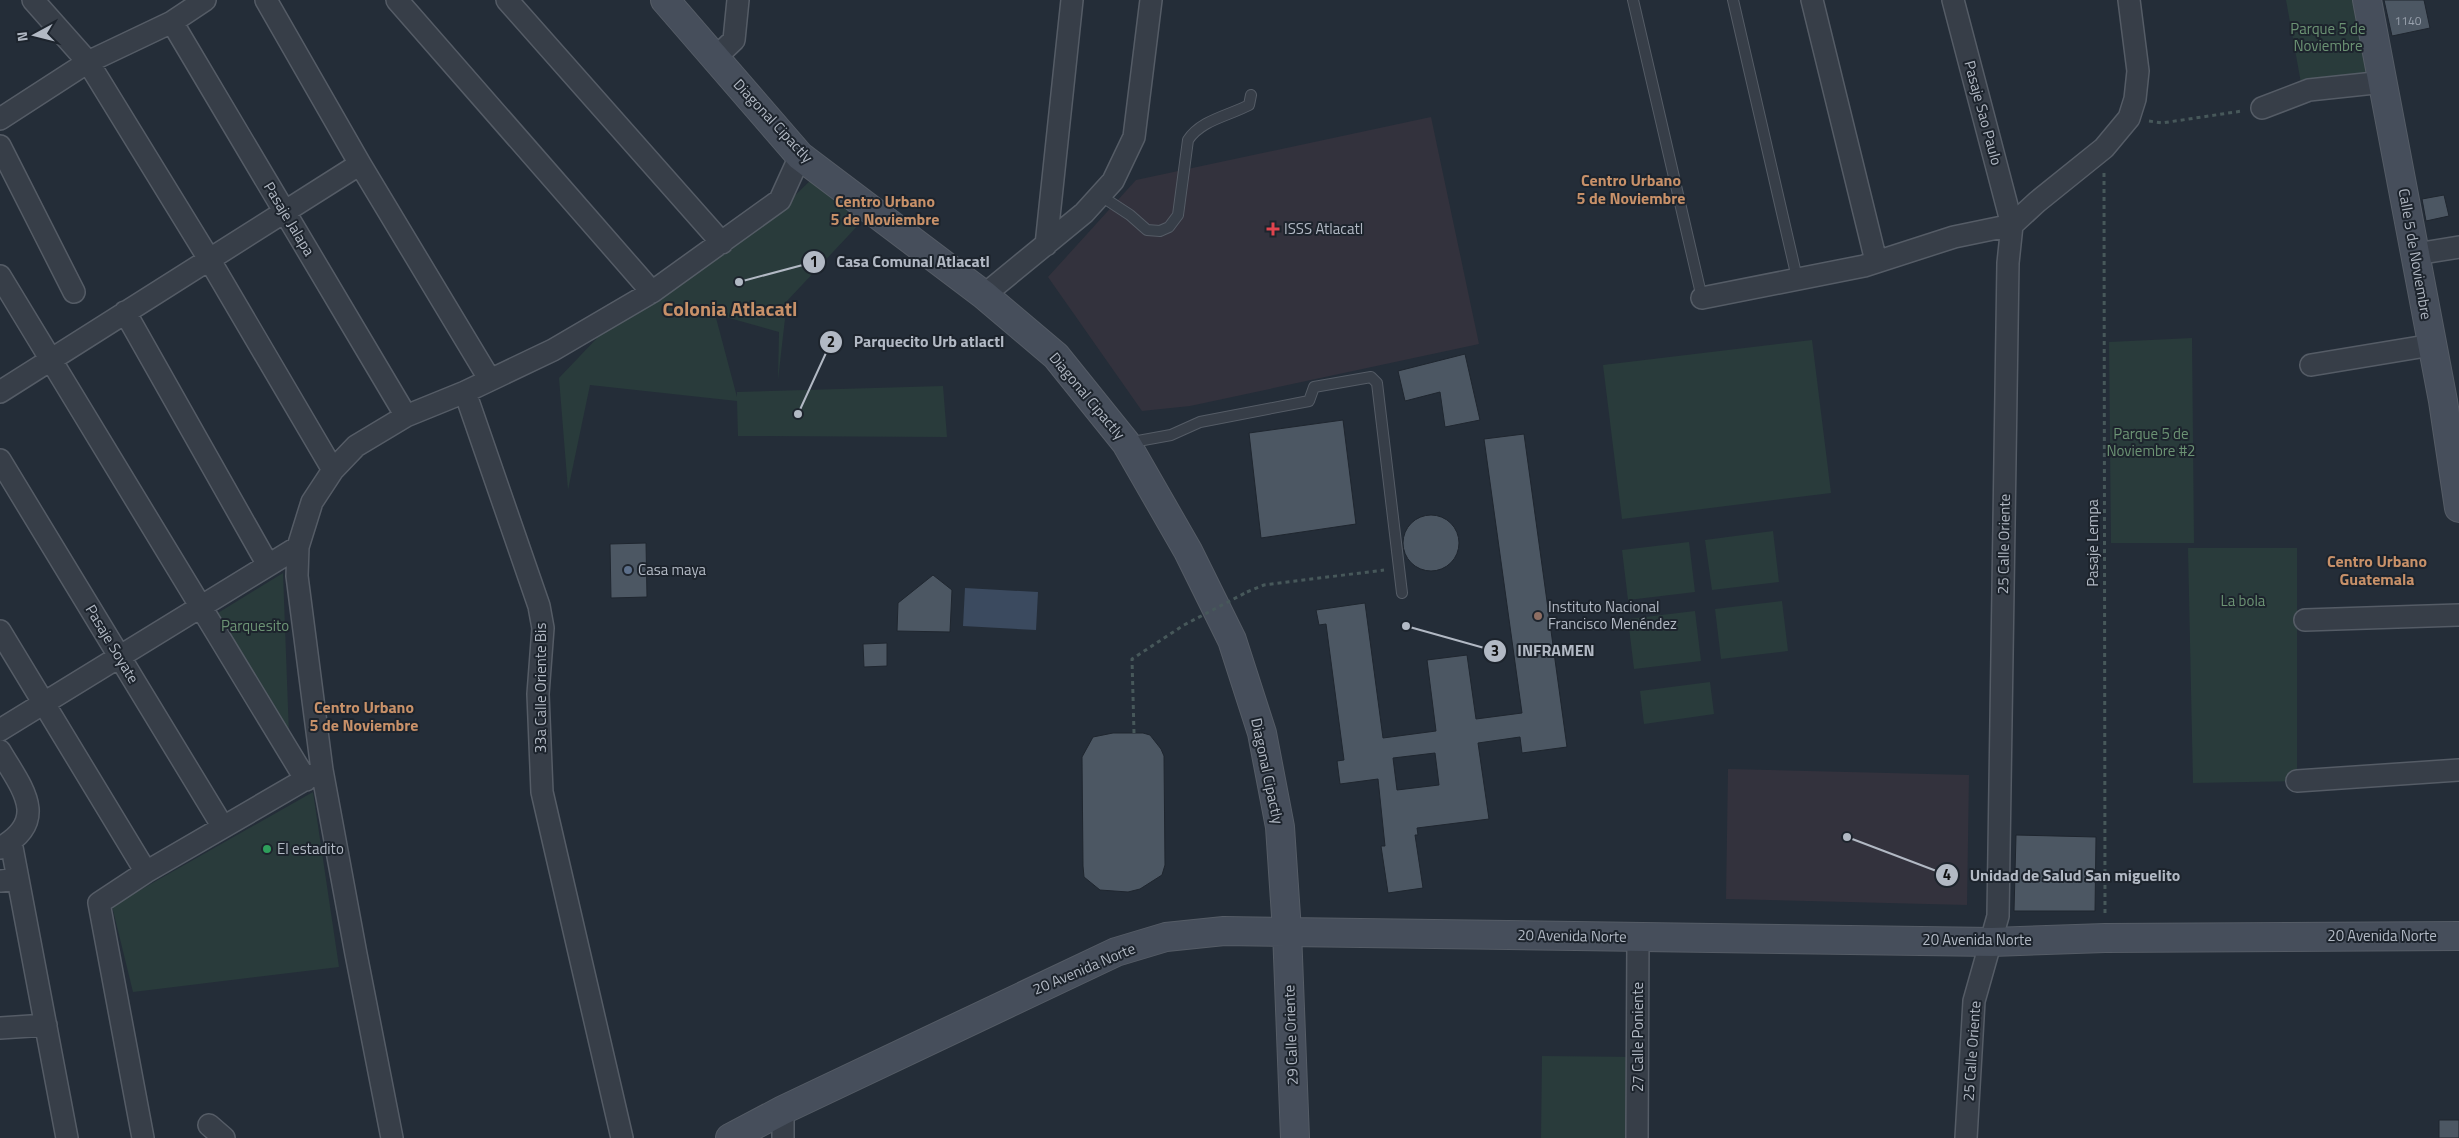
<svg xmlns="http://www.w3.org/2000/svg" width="2459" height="1138" viewBox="0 0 2459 1138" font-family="'Titillium Web',sans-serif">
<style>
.medical{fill:#33323d}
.green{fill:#293b3b}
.water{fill:#3b4a5f}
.building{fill:#4c5763;stroke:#1f262f;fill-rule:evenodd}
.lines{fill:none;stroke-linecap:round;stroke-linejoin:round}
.lane-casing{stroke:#555c66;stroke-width:12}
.street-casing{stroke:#555c66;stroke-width:24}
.secondary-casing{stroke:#555c66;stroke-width:30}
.path{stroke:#47585a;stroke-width:3;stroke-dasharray:4 4;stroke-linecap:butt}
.lane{stroke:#373e48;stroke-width:10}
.street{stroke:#373e48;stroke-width:21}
.secondary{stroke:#464e5b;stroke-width:28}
.path-bridge{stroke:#47585a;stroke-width:3;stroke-dasharray:4 4;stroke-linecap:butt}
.health-dot{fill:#e0444e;stroke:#1d242d;stroke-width:2}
.service-dot{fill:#5c6f8a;stroke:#1d242d;stroke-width:2}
.education-dot{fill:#8d6e63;stroke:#1d242d;stroke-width:2}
.leisure-dot{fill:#2e9e5b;stroke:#1d242d;stroke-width:2}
.labels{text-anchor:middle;stroke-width:4;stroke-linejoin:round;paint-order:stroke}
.number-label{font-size:12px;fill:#98a0ac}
.park-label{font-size:15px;fill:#6c9374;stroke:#1d242d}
.street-label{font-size:15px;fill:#b2b9c4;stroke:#1d242d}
.poi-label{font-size:15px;fill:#b2b9c4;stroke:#1d242d;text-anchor:start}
.neighbourhood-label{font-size:16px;font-weight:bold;fill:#c89169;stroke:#1d242d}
.district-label{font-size:20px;font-weight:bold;fill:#c89169;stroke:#1d242d}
.leader{fill:none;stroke:#b2b9c4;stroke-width:2}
.callout-dot{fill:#b2b9c4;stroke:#1d242d;stroke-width:2}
.mark-label{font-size:15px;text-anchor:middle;font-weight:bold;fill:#111}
.callout-label{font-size:16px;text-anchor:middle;font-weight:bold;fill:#b2b9c4;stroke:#1d242d;stroke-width:4;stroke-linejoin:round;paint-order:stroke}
</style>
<rect width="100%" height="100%" fill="#242d38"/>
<path class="medical" d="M1431 117 1479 344 1190 406 1142 411 1048 277 1136 180Z
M1728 769 1969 775 1967 905 1726 899Z"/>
<path class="green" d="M2286 0H2355L2370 76 2301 83Z
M813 178 863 220 787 301 778 380 779 332 715 314 737 397V392L943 386 947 437 738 436 737 401 590 385 568 490 559 378 619 315 784 206Z
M2192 338 2194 543H2111L2109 342Z
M1812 340 1831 493 1622 519 1603 365Z
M1773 531 1779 582 1712 590 1705 540Z
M1689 542 1695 592 1628 600 1622 550Z
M2188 548H2297V781L2193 783Z
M283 573 289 735 213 616Z
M1782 601 1788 651 1721 659 1715 609Z
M1695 611 1701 661 1634 669 1628 619Z
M1710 682 1714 714 1644 724 1640 691Z
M313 792 339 967 133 992 112 906Z
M1542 1056 1638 1057 1637 1138H1541Z"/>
<path class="water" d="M965 588 1038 592 1036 630 963 626Z"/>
<path class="building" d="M2384 0H2424L2430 28 2392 36Z
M2444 195 2449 216 2426 221 2422 199Z
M1465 354 1480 420 1445 427 1440 392 1405 401 1398 371Z
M1343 420 1356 524 1261 538 1249 433Z
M1524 434 1567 747 1522 753 1520 737 1478 743 1489 819 1417 828 1418 835H1415L1423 888 1388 893 1381 846H1385L1378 779 1340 784 1337 761 1344 760 1326 624 1319 625 1316 610 1365 603 1383 738 1436 731 1427 660 1467 655 1476 719 1522 713 1484 439ZM1435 753 1439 785 1397 790 1393 758Z
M1403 543a28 28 0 1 1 56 0a28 28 0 1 1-56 0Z
M646 543 647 597 611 598 610 544Z
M933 575 952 590 950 632 897 631 898 603Z
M887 643V666L864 667 863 644Z
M1113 733H1143L1150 735 1161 749 1164 756 1165 865 1162 875 1140 889 1128 892 1100 890 1084 877 1083 866 1082 757 1093 737Z
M2016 835 2096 837 2095 911H2014Z
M2439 1120H2459V1138H2439Z"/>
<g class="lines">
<defs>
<path id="lane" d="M1633 0 1702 298
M1733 0 1797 278
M1101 196 1130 215 1147 230 1160 231 1169 227 1178 215 1188 140C1201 120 1228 116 1249 105L1251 95
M1127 443 1171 435 1200 422 1309 401 1314 387 1371 377 1377 383 1402 593"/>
<path id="street" d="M33 0 88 62 209 259 333 470
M266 0 360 164 490 380
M397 0 652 292
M507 0 722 243
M1812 0 1876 261
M172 22 406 416
M715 58 734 40 738 0
M2262 108 2309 90 2384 82
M0 119 88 62 172 22 205 0
M0 146 74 292
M1046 245 1072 0
M2416 254 2459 247
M0 276 306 780
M984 295 1084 213 1113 181 1134 137 1151 0
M1702 298 1864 266 1954 237 2012 225 1953 0
M125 312 268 565
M2311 365 2432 345
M0 392 360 164
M465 392 539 606 543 628 538 694 542 792 622 1138
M0 460 223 827
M2305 620 2459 615
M0 631 146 872
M0 730 298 547
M0 751C21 787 51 820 0 848
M2297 781 2459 770
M11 842 67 1138
M0 881 18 879
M0 1028 46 1025
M783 1110V1138
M209 1125 224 1138
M143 1138 99 903 146 872 318 772
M392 1138 356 954 322 770 297 576 298 547 312 502 333 470 356 446 406 416 465 392 553 350 652 292 780 200 800 156
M1637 1138 1638 937
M1966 1138 1974 1001 1998 916 2008 263 2012 225 2037 202 2104 148 2129 118 2135 99 2138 71 2129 0"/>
<path id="secondary" d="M665 0 800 156 984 295 1056 356 1126 443 1188 551 1232 640 1262 733 1280 827 1287 931 1295 1138
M2367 0 2443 401 2459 508
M730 1138 783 1110 1116 952 1166 937 1224 931 1992 942 2105 938 2459 936"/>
</defs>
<use href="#lane" class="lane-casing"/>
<use href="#street" class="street-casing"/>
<use href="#secondary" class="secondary-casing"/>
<path class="path" d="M2149 121 2162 123 2242 111
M2104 173 2105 914
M1247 592 1264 585 1384 570
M1134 733 1132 659 1184 625"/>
<use href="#lane" class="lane"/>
<use href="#street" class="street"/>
<use href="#secondary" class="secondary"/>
<path class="path-bridge" d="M1184 625 1247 592"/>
</g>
<path class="health-dot" d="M1270.5 221.5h5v5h5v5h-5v5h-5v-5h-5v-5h5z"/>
<circle class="service-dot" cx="628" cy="570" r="5"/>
<circle class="education-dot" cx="1538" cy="616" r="5"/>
<circle class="leisure-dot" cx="267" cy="849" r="5"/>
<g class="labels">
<g class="number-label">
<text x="2408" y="25">1140</text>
</g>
<g class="park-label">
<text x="2328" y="34">Parque 5 de<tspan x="2328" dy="17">Noviembre</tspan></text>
<text x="2151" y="439">Parque 5 de<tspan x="2151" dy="17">Noviembre #2</tspan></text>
<text x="2243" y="606">La bola</text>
<text x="255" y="631">Parquesito</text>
</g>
<g class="street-label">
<text transform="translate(1983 113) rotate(75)" y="5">Pasaje Sao Paulo</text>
<text transform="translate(773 121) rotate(47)" y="5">Diagonal Cipactly</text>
<text transform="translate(289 219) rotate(59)" y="5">Pasaje Jalapa</text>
<text transform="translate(2415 254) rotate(80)" y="5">Calle 5 de Noviembre</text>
<text transform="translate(1087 396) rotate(50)" y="5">Diagonal Cipactly</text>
<text transform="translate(2093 543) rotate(-90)" y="5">Pasaje Lempa</text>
<text transform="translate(2004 544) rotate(-89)" y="5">25 Calle Oriente</text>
<text transform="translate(112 644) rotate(59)" y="5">Pasaje Soyate</text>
<text transform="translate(541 688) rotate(-90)" y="5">33a Calle Oriente Bis</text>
<text transform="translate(1267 771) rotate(78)" y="5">Diagonal Cipactly</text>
<text transform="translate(1572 936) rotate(1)" y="5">20 Avenida Norte</text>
<text x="2382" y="941">20 Avenida Norte</text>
<text x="1977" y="945">20 Avenida Norte</text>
<text transform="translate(1084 969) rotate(-23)" y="5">20 Avenida Norte</text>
<text transform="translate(1291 1035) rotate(-92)" y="5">29 Calle Oriente</text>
<text transform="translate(1638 1037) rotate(-90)" y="5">27 Calle Poniente</text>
<text transform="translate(1972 1051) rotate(-86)" y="5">25 Calle Oriente</text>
</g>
<g class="poi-label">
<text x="1284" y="234">ISSS Atlacatl</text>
<text x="638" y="575">Casa maya</text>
<text x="1548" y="612">Instituto Nacional<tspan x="1548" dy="17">Francisco Menéndez</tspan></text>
<text x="277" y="854">El estadito</text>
</g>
<g class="neighbourhood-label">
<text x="1631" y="186">Centro Urbano<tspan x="1631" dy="18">5 de Noviembre</tspan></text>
<text x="885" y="207">Centro Urbano<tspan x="885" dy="18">5 de Noviembre</tspan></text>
<text x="2377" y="567">Centro Urbano<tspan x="2377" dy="18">Guatemala</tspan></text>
<text x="364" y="713">Centro Urbano<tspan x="364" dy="18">5 de Noviembre</tspan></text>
</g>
<g class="district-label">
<text x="730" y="316">Colonia Atlacatl</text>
</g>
</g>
<path class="leader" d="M739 282L814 262M798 414L831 342M1406 626L1495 651M1847 837L1947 875"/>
<g class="callout-dot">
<circle cx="739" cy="282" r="5"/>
<circle cx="798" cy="414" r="5"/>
<circle cx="1406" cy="626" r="5"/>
<circle cx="1847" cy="837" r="5"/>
<circle cx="814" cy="262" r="12"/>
<circle cx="831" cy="342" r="12"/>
<circle cx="1495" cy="651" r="12"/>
<circle cx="1947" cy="875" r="12"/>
</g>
<g class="mark-label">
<text x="814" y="267">1</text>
<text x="831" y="347">2</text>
<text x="1495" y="656">3</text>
<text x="1947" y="880">4</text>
</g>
<g class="callout-label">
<text x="913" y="267">Casa Comunal Atlacatl</text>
<text x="929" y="347">Parquecito Urb atlactl</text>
<text x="1556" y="656">INFRAMEN</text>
<text x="2075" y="881">Unidad de Salud San miguelito</text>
</g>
<g transform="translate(35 35) rotate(263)" stroke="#1d242d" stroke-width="4" paint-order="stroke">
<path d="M0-4L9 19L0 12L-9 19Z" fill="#b2b9c4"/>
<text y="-8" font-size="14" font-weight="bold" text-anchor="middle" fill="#b2b9c4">N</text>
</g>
</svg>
